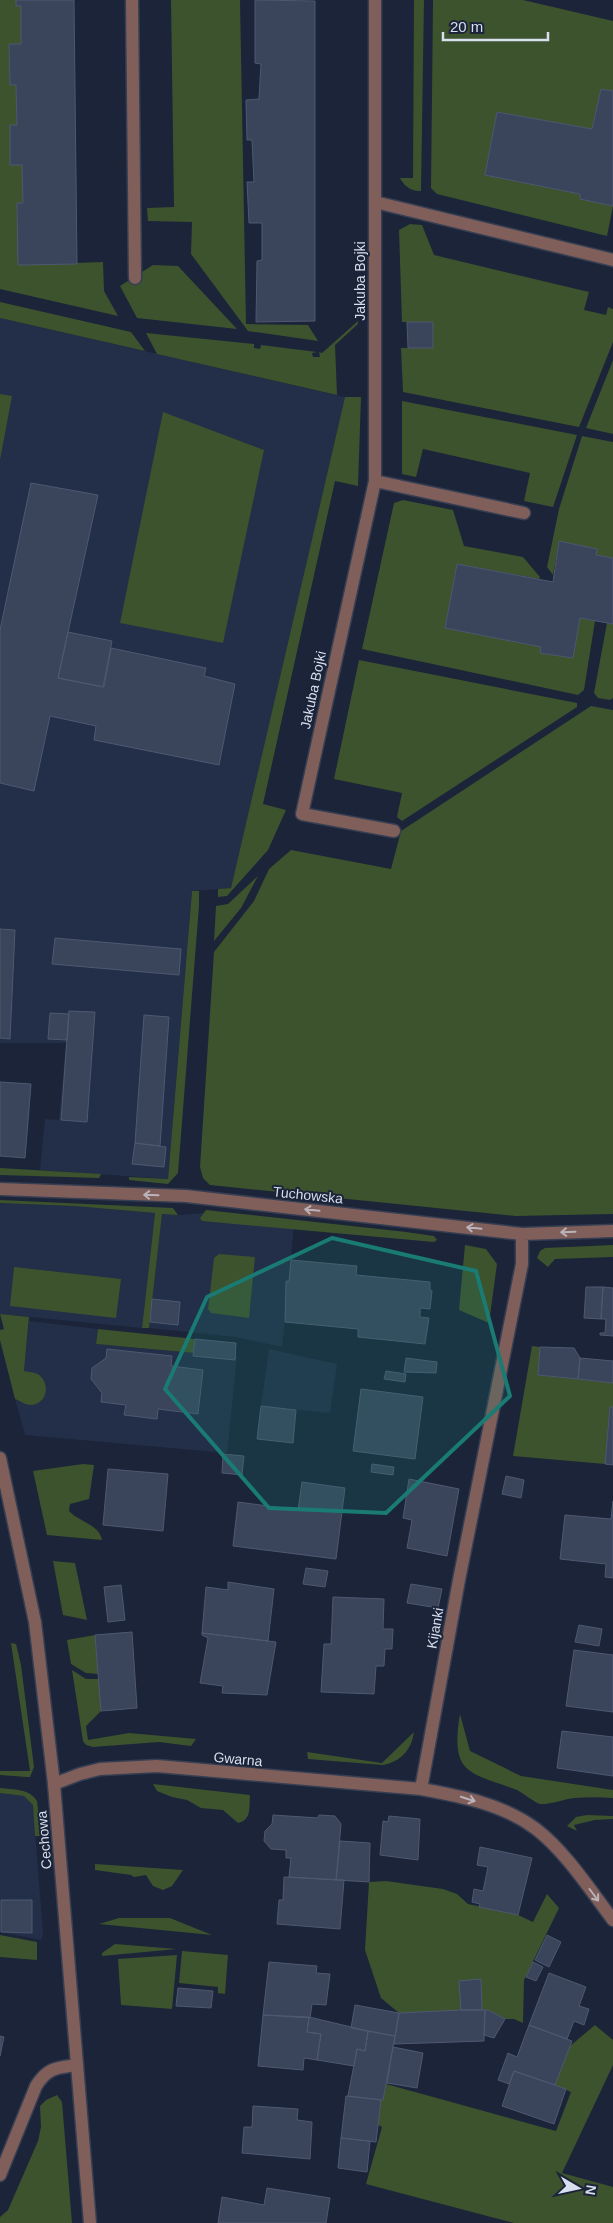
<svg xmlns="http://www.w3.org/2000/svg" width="613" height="2223" viewBox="0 0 613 2223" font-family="Arial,sans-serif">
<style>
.built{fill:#232e48}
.green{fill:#3c532d}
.building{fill:#3a455c;stroke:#4e5971}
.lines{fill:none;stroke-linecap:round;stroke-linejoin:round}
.minor-casing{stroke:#353e52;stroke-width:15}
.tertiary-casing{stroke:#353e52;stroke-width:15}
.minor{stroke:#805e5a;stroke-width:12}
.tertiary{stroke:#805e5a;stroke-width:12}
.oneway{stroke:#b9b2ba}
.marked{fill:#197b74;fill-opacity:0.2;stroke:#197b74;stroke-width:4;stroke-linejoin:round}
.labels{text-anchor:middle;stroke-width:4;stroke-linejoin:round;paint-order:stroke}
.street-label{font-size:14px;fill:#d8dfee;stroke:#1b2439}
</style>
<rect width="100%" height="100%" fill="#1b2439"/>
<path class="built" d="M0 318 345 397 231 888 192 891 168 1179 40 1170 45 1119 59 1120 66 1043H0Z
M0 1203 74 1206 155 1213 142 1328 0 1314Z
M162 1213 178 1215 204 1213 294 1223 289 1281H286L285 1299 287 1300 282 1347 236 1337 149 1328Z
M29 1321 98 1329 96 1344 193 1353 195 1339 236 1343 235 1355 237 1356 227 1453 25 1435 15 1399 29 1405 34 1373 24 1371Z
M269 1349 337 1364 330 1413 261 1406Z
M0 1793 24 1796 33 1805 43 1934 41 1940 0 1932Z"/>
<path class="green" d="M0 0H16V6H21V44L9 45 10 85H16L17 125H10V165H22L23 203H17L19 265 103 262 104 291 118 316 0 289Z
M171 0H240L246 324 308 325 318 341 248 331 191 254 192 222 148 221 147 208 174 207Z
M414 0H424L421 191C412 192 404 186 400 178H413Z
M433 0H523L613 21V91L601 89 592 129 497 112 485 175 580 194V199L613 206 607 236 437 194 431 188Z
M410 224 422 225 434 255 589 292 584 310 606 315 608 307 613 309V342L579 427 403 392 401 348H433V322H402L399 230Z
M153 265 178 266 237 329 137 318 120 286Z
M0 302 131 332 145 351 0 318Z
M358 321V324L335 345 337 395 157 354 146 333 254 344V348L260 349 261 345 317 352 312 353 313 357H320L319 352 322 353Z
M613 360V434L586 428Z
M0 394 12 396 0 460Z
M345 397H361L358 486 335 481 263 804 286 810 268 850 227 896 218 897V889L231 888Z
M402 401 577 435 553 507 524 501 530 473 423 449 416 477 402 474Z
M163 412 264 450 223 643 120 623Z
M582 436 613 442V558L596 555 597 549 559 541 553 575 547 567 559 509Z
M403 500 453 510 464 546 523 557 540 577 539 579 457 564 445 628 541 647 540 653 573 658 580 618 595 621 584 690 578 695 362 649 394 503Z
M607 623 613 624V698L610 700 598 698 594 693Z
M359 660 577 703V707L402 821 397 817 402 793 334 779Z
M591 706 613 710V1214L516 1216 210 1185 203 1178 200 1167 214 952 254 901 269 869 291 850 391 869 401 831Z
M258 876 241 908 214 941 216 906 228 904Z
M192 891H199V906L178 1173 168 1184 129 1180V1177L168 1179Z
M0 1168 101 1174 99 1178 0 1175Z
M0 1200 173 1208 178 1215 162 1214 149 1328H142L155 1213 74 1206 0 1203Z
M206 1210 406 1232 434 1236 437 1240 434 1242 202 1221 200 1218Z
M465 1245 486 1249 497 1264 489 1323 459 1310Z
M613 1245V1257L555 1259 548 1267 537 1258 540 1251 545 1248Z
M219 1254 255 1257 249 1318 211 1313 208 1309 214 1258Z
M14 1267 121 1279 116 1318 10 1306Z
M0 1314 29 1317 24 1371C29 1372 35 1372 39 1375 51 1384 47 1405 30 1405 26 1405 20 1401 15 1399L0 1340V1330L4 1329Z
M98 1329 195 1339 194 1353 96 1344Z
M532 1346 540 1347 538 1375 613 1383V1407H610L605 1464 513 1456Z
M83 1464 94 1465 89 1499 70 1504 69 1511C79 1522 99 1524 102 1540L47 1535 33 1471Z
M53 1561 75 1563 87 1620 63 1615Z
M95 1635 98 1674 86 1673 71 1664 67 1640Z
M11 1643 16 1644 21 1665 34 1767 30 1777H27L0 1775V1771H30Z
M72 1670 86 1679H99L101 1711 86 1726 88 1740 129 1733 196 1739 191 1746 159 1742 93 1747 86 1745 83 1741Z
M460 1714 470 1751 521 1776 613 1790V1798C600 1797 587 1797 574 1798 566 1799 548 1805 540 1804 534 1802 523 1793 517 1790 468 1772 450 1774 460 1714Z
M414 1732C411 1750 402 1761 383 1765L308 1759 307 1752 382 1763Z
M153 1784 250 1795C249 1807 252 1820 238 1823L223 1810 201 1808 187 1800 172 1797 157 1791Z
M0 1788C14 1790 29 1788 37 1801L41 1836H35L33 1805 24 1796 0 1793Z
M587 1815 613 1816V1819L595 1820 574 1825 577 1831 567 1826 576 1817Z
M95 1864 183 1870 172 1886 163 1890 153 1886 146 1875 134 1877 131 1875 95 1870Z
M386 1881 443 1889 457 1894 468 1904 518 1915 533 1922 547 1894 559 1908 524 1980 523 2023 514 2019H505L488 2010 399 2013 381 1998 365 1950 369 1882Z
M119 1918H170L212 1935 99 1924Z
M0 1935 37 1942V1960L0 1957Z
M115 1944 177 1949 102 1956V1953Z
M182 1951 228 1955 225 1994 218 1993V1987L179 1983Z
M177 1955 172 2009 121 2005 118 1959Z
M595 2025 613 2040V2065L562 2173 613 2187V2223H514L366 2184 382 2127 378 2125 381 2100H383L386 2084 556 2131 571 2092 555 2085 570 2046Z
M57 2095 62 2102 72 2223H0V2217L8 2210 38 2141 41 2127 40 2106 46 2100Z"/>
<path class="building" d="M16 0H74L77 264 18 265 17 203H23L22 165H10V125H17L16 85H10L9 44H21V6H16Z
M255 0 315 1V321L256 322 257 261 262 260V223H249L247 182H254L252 140H247L246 100 259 99 261 64 255 63Z
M601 89 613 91V206L580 199V194L485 175 497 112 592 129Z
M407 322H433V348H408Z
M31 483 98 495 58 678 104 687 111 648 206 668 204 676 235 684 219 765 94 740 96 726 50 716 34 791 0 783V630Z
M559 541 597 549 596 555 613 558V624L580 618 573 658 540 653 541 647 445 628 457 564 553 582Z
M68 632 112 641 103 687 58 678Z
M0 929 15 930 10 1039 0 1038Z
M55 938 181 949 179 975 52 964Z
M69 1011 95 1012 87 1122 61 1120Z
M50 1013 69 1014 67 1040 48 1039Z
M144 1015 169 1017 160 1146 135 1143Z
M0 1082 31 1084 25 1158 0 1156Z
M135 1143 166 1147 164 1167 132 1164Z
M291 1260 357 1266 356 1275 430 1282V1290L432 1291 430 1309 420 1308V1317L429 1318 425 1344 358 1337V1329L285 1322 286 1281H289Z
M586 1287H603L601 1319 584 1318Z
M603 1287 613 1288V1336L600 1335V1333H605L606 1319H601Z
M152 1299 180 1302 178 1325 150 1322Z
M195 1339 236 1343 235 1360 193 1356Z
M540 1347 574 1348 580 1358 578 1379 538 1375Z
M107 1349 172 1356 171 1366 203 1370 198 1414 158 1409 157 1419 124 1415 126 1405 101 1402 102 1393 91 1379 92 1368 106 1358Z
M406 1358 437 1362 436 1373 404 1372Z
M580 1358 613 1361V1383L578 1379Z
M386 1371 406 1374 405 1382 384 1379Z
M361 1389 423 1397 415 1459 353 1451Z
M261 1406 296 1410 293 1443 257 1439Z
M610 1407H613V1465L605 1464Z
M223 1454 244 1456 242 1475 222 1473Z
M372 1464 394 1467 393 1475 371 1472Z
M108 1469 168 1474 163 1531 103 1525Z
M506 1476 524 1480 521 1498 502 1494Z
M409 1479 459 1489 447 1556 407 1548 412 1520 403 1518Z
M302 1482 345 1488 336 1559 233 1546 238 1502 298 1510Z
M613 1501V1578L605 1577 606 1564 560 1559 565 1515 611 1519Z
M306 1568 328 1571 325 1587 303 1584Z
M228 1582 274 1589 268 1641 202 1633 206 1587 228 1590Z
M411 1584 442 1589 438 1608 407 1603Z
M121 1585 125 1620 108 1622 104 1587Z
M333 1597 384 1599 383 1629H393L392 1649H385L384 1666H376L374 1694 321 1692 324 1644H331Z
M579 1625 602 1629 599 1646 575 1642Z
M132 1632 137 1708 101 1711 95 1635Z
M202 1633 276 1642 267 1695 222 1693 223 1686 200 1683 208 1638 202 1635Z
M574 1650 613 1655V1712L566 1706Z
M562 1731 613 1737V1776L557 1768Z
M273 1815 318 1818 319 1815 335 1816 341 1824 336 1880 289 1877 291 1858H286V1850L271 1849 264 1841 265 1831 272 1824Z
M389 1816 420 1819 418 1860 380 1855 383 1821 388 1822Z
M340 1841 370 1843 369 1882 336 1880Z
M480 1847 532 1858 518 1915 479 1907 480 1904 472 1902 474 1889 483 1891 488 1867 477 1865Z
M284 1877 344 1880 340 1929 277 1924 279 1900H283Z
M1 1900H32V1933L1 1932Z
M547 1935 561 1942 549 1967 535 1960Z
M269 1962 317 1966 316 1973 330 1974 326 2005 312 2004 310 2018 263 2015Z
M533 1962 543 1967 536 1981 526 1977Z
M549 1973 586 1987 579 2006 589 2009 584 2025 574 2021 567 2039 529 2025Z
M481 1979 482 2010H461L459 1981Z
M178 1988 213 1991 211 2008 176 2006Z
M355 2005 399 2013 395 2036 351 2028Z
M461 2010H485L484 2041 394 2044 399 2013Z
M485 2010H488L505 2019 494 2038 484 2035Z
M263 2015 309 2017 307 2032 321 2034 317 2060 304 2058 303 2070 258 2066Z
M309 2017 368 2031 365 2051 357 2049 354 2066 317 2060 321 2034 307 2032Z
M529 2025 572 2041 555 2085 514 2071 509 2084 498 2080 508 2053 517 2057Z
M368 2031 395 2036 383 2100 348 2096 357 2049 365 2051Z
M0 2036 4 2037 0 2056Z
M393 2047 423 2053 417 2088 387 2083Z
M514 2071 566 2089 554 2124 502 2106Z
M346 2096 381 2100 376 2142 341 2138Z
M253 2106 298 2109 297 2120 312 2122 310 2159 242 2153 244 2127H252Z
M341 2138 370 2141 367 2172 338 2168Z
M267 2188 330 2198 326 2223H218L222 2197 264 2205Z"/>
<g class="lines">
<defs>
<path id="minor" d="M132 0 135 278
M375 0V481L302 814 394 831
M375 202 613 260
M375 481 524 513
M0 1189 186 1196 522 1234 613 1231
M54 1784 80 1774 100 1769 157 1766 421 1789C460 1796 503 1804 536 1829 565 1851 591 1891 613 1920
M421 1789 459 1580 522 1264V1234
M0 2175 36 2086C48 2067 57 2068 77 2065"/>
<path id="tertiary" d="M0 1458 35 1622 54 1784 90 2223"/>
</defs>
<use href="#minor" class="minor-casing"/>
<use href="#tertiary" class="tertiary-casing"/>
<use href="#minor" class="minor"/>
<use href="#tertiary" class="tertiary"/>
</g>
<defs><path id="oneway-shaft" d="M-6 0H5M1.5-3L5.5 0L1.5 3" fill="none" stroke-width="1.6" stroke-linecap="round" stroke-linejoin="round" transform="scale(1.25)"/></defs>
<g class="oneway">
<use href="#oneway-shaft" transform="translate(151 1195) rotate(-178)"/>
<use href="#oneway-shaft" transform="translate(312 1210) rotate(-174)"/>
<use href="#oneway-shaft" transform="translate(474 1228) rotate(-174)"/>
<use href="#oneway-shaft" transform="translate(568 1232) rotate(178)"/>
<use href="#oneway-shaft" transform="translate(468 1799) rotate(18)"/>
<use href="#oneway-shaft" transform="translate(594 1895) rotate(53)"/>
</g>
<path class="marked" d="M332 1238 476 1271 510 1396 386 1513 269 1508 165 1389 207 1297Z"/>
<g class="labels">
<g class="street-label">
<text transform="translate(360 281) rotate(-90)" y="5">Jakuba Bojki</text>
<text transform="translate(313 690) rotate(-78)" y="5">Jakuba Bojki</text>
<text transform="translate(308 1195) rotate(6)" y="5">Tuchowska</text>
<text transform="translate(435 1628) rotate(-80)" y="5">Kijanki</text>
<text transform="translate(238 1759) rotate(5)" y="5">Gwarna</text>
<text transform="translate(44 1840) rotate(-95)" y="5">Cechowa</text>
</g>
</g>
<g transform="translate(578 2188) rotate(99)" stroke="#1b2439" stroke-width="4" paint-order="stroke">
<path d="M0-4L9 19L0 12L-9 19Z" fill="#d8dfee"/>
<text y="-8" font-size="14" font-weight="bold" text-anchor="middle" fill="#d8dfee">N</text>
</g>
<path d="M443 32v8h105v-8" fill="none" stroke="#d8dfee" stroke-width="2.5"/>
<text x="450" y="32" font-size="15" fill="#d8dfee" stroke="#1b2439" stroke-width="4" paint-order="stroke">20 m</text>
</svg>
